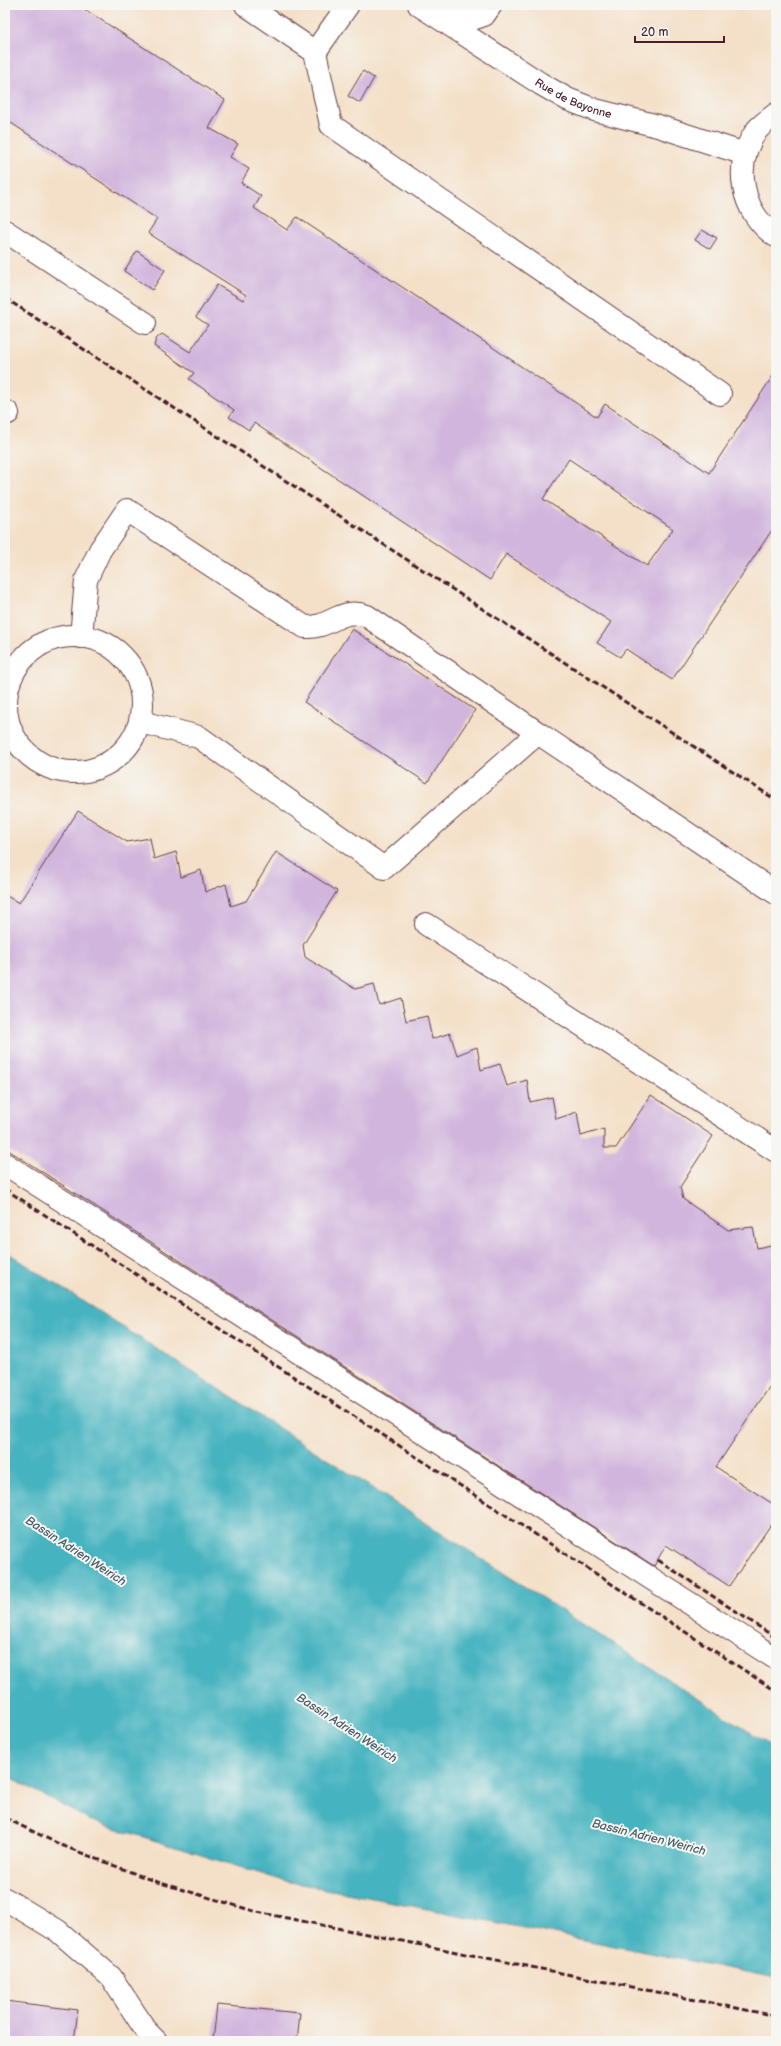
<svg xmlns="http://www.w3.org/2000/svg" width="781" height="2046" viewBox="0 0 781 2046" font-family="'Balsamiq Sans',sans-serif">
<style>
.water{fill:#45b3c0;stroke:#486976}
.building{fill:#d1b5dd;fill-rule:evenodd}
.lines{fill:none;stroke-linecap:round;stroke-linejoin:round}
.minor-casing{stroke:#643c43;stroke-width:24}
.minor{stroke:#fff;stroke-width:22}
.rail{stroke:#4a1f2b;stroke-width:3;stroke-dasharray:6 3;stroke-linecap:butt}
.labels{text-anchor:middle;stroke-width:4;stroke-linejoin:round;paint-order:stroke}
.street-label{font-size:11px;fill:#4a1f2b;stroke:#f6f6f2}
.water-label{font-size:12px;font-style:italic;fill:#485a67;stroke:#f6f6f2}
</style>
<rect width="100%" height="100%" fill="#f6f6f2"/>
<filter id="ink" filterUnits="userSpaceOnUse"><feTurbulence type="fractalNoise" baseFrequency=".025" numOctaves="2"/><feDisplacementMap in="SourceGraphic" scale="8" xChannelSelector="R" yChannelSelector="G"/><feConvolveMatrix kernelMatrix="1 2 1 2 8 2 1 2 1" color-interpolation-filters="sRGB"/></filter>
<filter id="wash" filterUnits="userSpaceOnUse"><feTurbulence type="fractalNoise" baseFrequency=".012" numOctaves="4" result="noise"/><feDisplacementMap in="SourceGraphic" scale="16" xChannelSelector="R" yChannelSelector="G"/><feGaussianBlur stdDeviation="0.9" result="paint"/><feColorMatrix in="noise" values="0 0 0 0 0 0 0 0 0 0 0 0 0 0 0 0 0 1.4 0 .05"/><feComposite in="paint" operator="in"/></filter>
<g filter="url(#wash)">
<rect width="100%" height="100%" fill="#f4e0c8"/>
<path class="water" d="M5 1251 776 1749V1978L281 1880 89 1820 5 1774Z"/>
<g id="blocks">
<path class="building" d="M5 5H78L225 100 209 128 238 144 230 157 249 169 241 183 261 196 254 208 287 230 297 217 597 417 605 404 709 473 776 371V524L672 680 626 649 620 657 597 643 611 622 506 554 490 580 254 423 249 430 229 417 234 410 189 379 194 373 154 346 156 339 162 334 190 352 208 325 196 317 217 285 243 300 246 295 148 233 157 219 5 119ZM569 459 673 529 647 566 543 499Z
M363 71 374 78 360 103 348 96Z
M702 230 717 238 710 249 695 240Z
M137 251 165 270 152 290 124 271Z
M352 629 475 710 427 783 304 702Z
M78 811 127 842 150 838 154 859 176 852 181 877 201 870 205 892 226 884 231 906 246 901 276 852 337 891 303 945 305 957 355 989 374 984 379 1005 401 998 406 1021 427 1016 432 1039 450 1033 457 1055 477 1047 481 1070 500 1064 507 1086 527 1080 530 1102 552 1097 556 1119 577 1112 581 1136 604 1129V1148H616L651 1095 713 1136 680 1187 683 1199 728 1230 753 1227 757 1248 776 1244V1377L716 1467 776 1506V1517L729 1586 666 1545 654 1566 5 1148V895L19 903Z
M5 2001 78 2010 74 2041H5Z
M217 2005 300 2013 297 2041H213Z"/>
</g>
</g>
<g filter="url(#ink)">
<use href="#blocks" fill-opacity="0" stroke="#643c43" stroke-width="1"/>
<g class="lines">
<defs>
<g id="minor">
<path d="M246 5 315 52 348 5"/>
<path id="s1" d="M419 5 541 84 567 99 595 110 658 126 745 154"/>
<path d="M453 5V26L484 15 491 5"/>
<path d="M315 52 331 125 720 394"/>
<path d="M776 114C770 119 762 124 757 130 732 164 741 213 776 236"/>
<path d="M5 231 145 323"/>
<path d="M5 411 8 413"/>
<circle cx="74" cy="704" r="68"/>
<path d="M81 637 86 580 100 550 127 510 305 627C330 629 341 606 367 616L538 733"/>
<path d="M141 722 199 737 384 868 538 733 776 893"/>
<path d="M426 924 776 1151"/>
<path d="M5 1164 775 1658 776 1656"/>
<path d="M5 1899 58 1931 111 1977 147 2032 156 2041"/>
</g>
</defs>
<use href="#minor" class="minor-casing"/>
<use href="#minor" class="minor"/>
<path class="rail" d="M5 298 776 800
M5 1189 776 1691
M658 1560 776 1638
M5 1818 61 1845 154 1881 257 1912 776 2016"/>
</g>
</g>
<g class="labels">
<g class="street-label">
<text dy="4" stroke="none"><textPath href="#s1" startOffset="181">Rue de Bayonne</textPath></text>
</g>
<g class="water-label">
<text transform="translate(76 1551) rotate(33)" y="4">Bassin Adrien Weirich</text>
<text transform="translate(347 1728) rotate(33)" y="4">Bassin Adrien Weirich</text>
<text transform="translate(649 1837) rotate(14)" y="4">Bassin Adrien Weirich</text>
</g>
</g>
<rect width="781" height="2046" fill="none" stroke="#f6f6f2" stroke-width="20"/>
<path d="M635 36v6h89v-6" fill="none" stroke="#4a1f2b" stroke-width="2"/>
<text x="641" y="36" font-size="12" fill="#4a1f2b" stroke="#f6f6f2" stroke-width="3" paint-order="stroke">20 m</text>
</svg>
